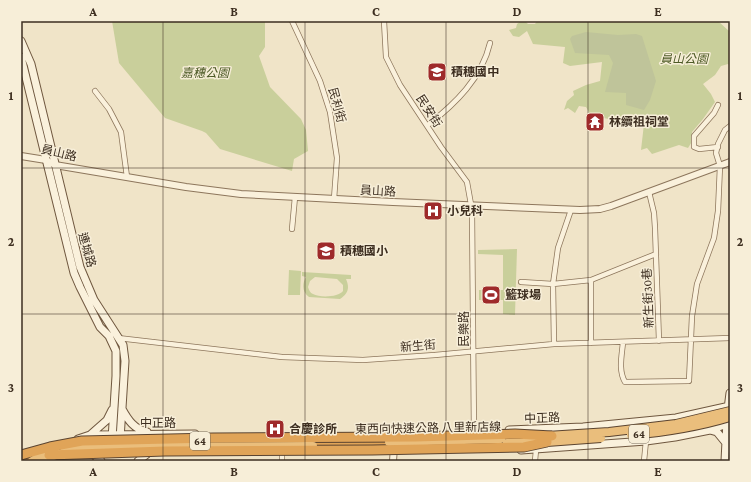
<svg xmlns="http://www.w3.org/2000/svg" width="751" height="482" viewBox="0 0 751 482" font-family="'Crimson Pro','Noto Sans TC',serif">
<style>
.green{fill:#c9cf9b;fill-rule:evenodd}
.cemetery{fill:#bfc49a}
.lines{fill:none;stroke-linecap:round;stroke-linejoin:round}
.minor-casing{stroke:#8d765c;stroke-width:6}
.tertiary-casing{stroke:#8d765c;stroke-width:8}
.secondary-casing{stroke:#6f573f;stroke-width:9}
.motorway-casing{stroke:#5b4430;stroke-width:11}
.minor{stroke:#faf1dc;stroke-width:4.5}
.tertiary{stroke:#faf1dc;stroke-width:6}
.secondary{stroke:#faf1dc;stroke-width:7}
.motorway{stroke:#e0a458;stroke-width:9}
.trunk-bridge-casing{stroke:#5b4430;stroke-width:10;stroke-linecap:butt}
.motorway-bridge-casing{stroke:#5b4430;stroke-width:11;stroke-linecap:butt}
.trunk-bridge{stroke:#eabe7c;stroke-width:8}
.motorway-bridge{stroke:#e0a458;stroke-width:9}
.grid{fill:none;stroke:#3d2e20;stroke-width:1;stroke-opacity:0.55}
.labels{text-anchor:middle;stroke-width:3;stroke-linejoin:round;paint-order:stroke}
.shield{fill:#f7eed8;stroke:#756857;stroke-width:1}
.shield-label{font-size:11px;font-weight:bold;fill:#3d2e20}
.park-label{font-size:12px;font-style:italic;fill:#4d5a26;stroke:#f7eed8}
.poi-label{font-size:12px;font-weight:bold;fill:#3d2e20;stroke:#f7eed8;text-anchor:start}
.street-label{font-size:12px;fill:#3d2e20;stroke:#f7eed8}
.neatline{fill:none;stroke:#3d2e20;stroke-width:1.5}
.grid-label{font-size:13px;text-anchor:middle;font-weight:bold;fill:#3d2e20}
</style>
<rect width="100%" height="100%" fill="#f0e4c8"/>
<path class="green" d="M112 21H265V47L259 56 270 87 301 119 306 130 308 151 294 159 292 171 220 149 206 133 202 131 165 118 119 63Z
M521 21H525L528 24H535L537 21H718L730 32V66L728 64 721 66 715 75 703 84 711 94 715 102 703 119 692 132 693 140 688 148 679 145 652 154 647 148 641 150 644 124 638 115C629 114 623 114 616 120L603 118 594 121 586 107 579 106 575 113 568 108 564 110 567 101 574 95 573 91 586 85 600 81 602 62 570 66 563 63 565 47 533 44 527 31 519 37 513 36 509 30 516 28 517 24Z
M517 249 515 315 503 314V300H479V290H503V255L478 254V250Z
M289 270 301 271 300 295H288Z
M302 272 351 275V279H346C350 288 348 294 340 299L309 297C302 292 302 284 306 277L302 276ZM315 277 337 279 343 285V291C339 297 320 298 313 294 310 293 309 290 308 287L310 281Z"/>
<path class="cemetery" d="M586 32 618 35 636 34 642 36 656 81 650 100 644 110 626 105V93L605 92 613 63 609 55 575 53 570 39 572 36Z"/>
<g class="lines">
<defs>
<path id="minor" d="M292 21 320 81 330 112 337 158 334 199
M384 21 386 57 400 85 441 147 467 182 472 210 474 436
M95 91 109 109 121 132 127 177
M428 125C455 104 482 78 490 43
M718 147 699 149 694 147V136L714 113 718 105
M649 192 654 213 655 228 659 341
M292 229 295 197
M591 280 656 254
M521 282 553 284 591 280V343
M118 338 282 357 363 360 435 355 554 344 730 338
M623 342C622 355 618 370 625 382L689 381 692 316 697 284 714 238 718 211 720 166 716 153 718 144 725 130 730 126
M554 344 553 284 558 248 571 210
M282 461V453
M535 461 536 450
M644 461 646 441"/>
<path id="tertiary" d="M21 156 46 160 55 165 186 187 241 194 393 202 580 210 600 209 611 206 730 162
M393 461 394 447"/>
<path id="secondary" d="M21 41 31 64 80 267 94 300 123 345 125 361 120 439
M21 57 74 273 80 287 100 327 109 336 116 351V376L112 439
M122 409C128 420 134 429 147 432
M728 409 730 393
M509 430 583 427 676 418 730 406
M710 430 717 432 726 443
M90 435 107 420 112 410
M78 439 90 435 195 434
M521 450 646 441 675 437 710 430 730 423
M94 455 101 461
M138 461 147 454
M725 461 727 421"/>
<path id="motorway" d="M305 444H394
M25 461 39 458"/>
</defs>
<use href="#minor" class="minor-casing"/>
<use href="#tertiary" class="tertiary-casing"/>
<use href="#secondary" class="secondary-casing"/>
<use href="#motorway" class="motorway-casing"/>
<use href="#minor" class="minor"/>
<use href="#tertiary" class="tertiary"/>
<use href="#secondary" class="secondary"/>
<use href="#motorway" class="motorway"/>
<defs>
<path id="trunk-bridge" d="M631 435C665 432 697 427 730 417
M547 436 609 432 676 424 730 411
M389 442 501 439
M507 443 547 442 601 438
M32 461 43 454 52 450
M43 461C57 453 73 449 89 447L313 446"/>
<path id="motorway-bridge" d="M21 455 50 447 82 441 213 438 415 437 515 434 552 436
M49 455 165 451 372 450 524 447 547 442"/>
</defs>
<use href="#trunk-bridge" class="trunk-bridge-casing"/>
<use href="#motorway-bridge" class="motorway-bridge-casing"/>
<use href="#trunk-bridge" class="trunk-bridge"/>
<use href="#motorway-bridge" class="motorway-bridge"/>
</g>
<path class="grid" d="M163 21V461M305 21V461M446 21V461M588 21V461M21 168H730M21 314H730"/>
<defs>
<symbol id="school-square" viewBox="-11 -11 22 22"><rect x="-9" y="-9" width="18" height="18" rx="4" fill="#9e2a2b" stroke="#f7eed8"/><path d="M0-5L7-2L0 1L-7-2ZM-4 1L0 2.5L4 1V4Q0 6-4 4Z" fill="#fff"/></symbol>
<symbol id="temple-square" viewBox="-11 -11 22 22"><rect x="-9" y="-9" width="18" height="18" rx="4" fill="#9e2a2b" stroke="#f7eed8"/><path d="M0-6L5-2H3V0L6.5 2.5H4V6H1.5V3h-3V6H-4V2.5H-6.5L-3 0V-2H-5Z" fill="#fff"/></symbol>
<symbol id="hospital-square" viewBox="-11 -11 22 22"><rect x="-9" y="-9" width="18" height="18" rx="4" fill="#9e2a2b" stroke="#f7eed8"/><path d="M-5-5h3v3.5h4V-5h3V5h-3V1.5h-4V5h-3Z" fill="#fff"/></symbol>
<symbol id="stadium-square" viewBox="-11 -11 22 22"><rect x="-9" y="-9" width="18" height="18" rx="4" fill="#9e2a2b" stroke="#f7eed8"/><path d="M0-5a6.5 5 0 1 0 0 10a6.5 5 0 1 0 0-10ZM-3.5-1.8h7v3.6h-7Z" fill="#fff"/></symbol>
</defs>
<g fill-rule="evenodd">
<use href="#school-square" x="426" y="61" width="22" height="22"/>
<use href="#temple-square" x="584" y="111" width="22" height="22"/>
<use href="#hospital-square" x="422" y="200" width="22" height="22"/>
<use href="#school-square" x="315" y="240" width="22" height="22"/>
<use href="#stadium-square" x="480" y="284" width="22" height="22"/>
<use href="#hospital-square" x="264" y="418" width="22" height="22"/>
</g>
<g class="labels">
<g class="shield">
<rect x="629" y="425" width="20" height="18" rx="3"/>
<rect x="190" y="432" width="20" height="18" rx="3"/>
</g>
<g class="shield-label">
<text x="639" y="438">64</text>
<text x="200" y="445">64</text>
</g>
<g class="park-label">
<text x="684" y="63">員山公園</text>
<text x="205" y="77">嘉穗公園</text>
</g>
<g class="poi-label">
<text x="451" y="76">積穗國中</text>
<text x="609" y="126">林續祖祠堂</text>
<text x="447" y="215">小兒科</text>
<text x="340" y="255">積穗國小</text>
<text x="505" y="299">籃球場</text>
<text x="289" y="433">合慶診所</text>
</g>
<g class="street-label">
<text transform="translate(337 105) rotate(75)" y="4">民利街</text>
<text transform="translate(429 111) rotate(57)" y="4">民安街</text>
<text transform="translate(59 153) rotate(13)" y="4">員山路</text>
<text transform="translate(378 191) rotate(3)" y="4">員山路</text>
<text transform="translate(87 250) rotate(74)" y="4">連城路</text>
<text transform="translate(648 298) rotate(-92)" y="4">新生街30巷</text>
<text transform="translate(464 329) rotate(-90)" y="4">民樂路</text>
<text transform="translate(418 346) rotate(-5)" y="4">新生街</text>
<text transform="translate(542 418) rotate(-2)" y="4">中正路</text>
<text x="158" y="427">中正路</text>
<text transform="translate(428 428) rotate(-1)" y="4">東西向快速公路 八里新店線</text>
</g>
</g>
<rect width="751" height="482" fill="none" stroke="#f7eed8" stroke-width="44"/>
<rect x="22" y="22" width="707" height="438" class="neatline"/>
<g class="grid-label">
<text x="93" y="16">A</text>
<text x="234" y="16">B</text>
<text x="376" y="16">C</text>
<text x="517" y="16">D</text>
<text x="658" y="16">E</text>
<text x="11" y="100">1</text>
<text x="740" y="100">1</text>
<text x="11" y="246">2</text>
<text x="740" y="246">2</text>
<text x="11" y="392">3</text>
<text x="740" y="392">3</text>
<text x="93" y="476">A</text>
<text x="234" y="476">B</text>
<text x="376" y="476">C</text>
<text x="517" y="476">D</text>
<text x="658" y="476">E</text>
</g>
</svg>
